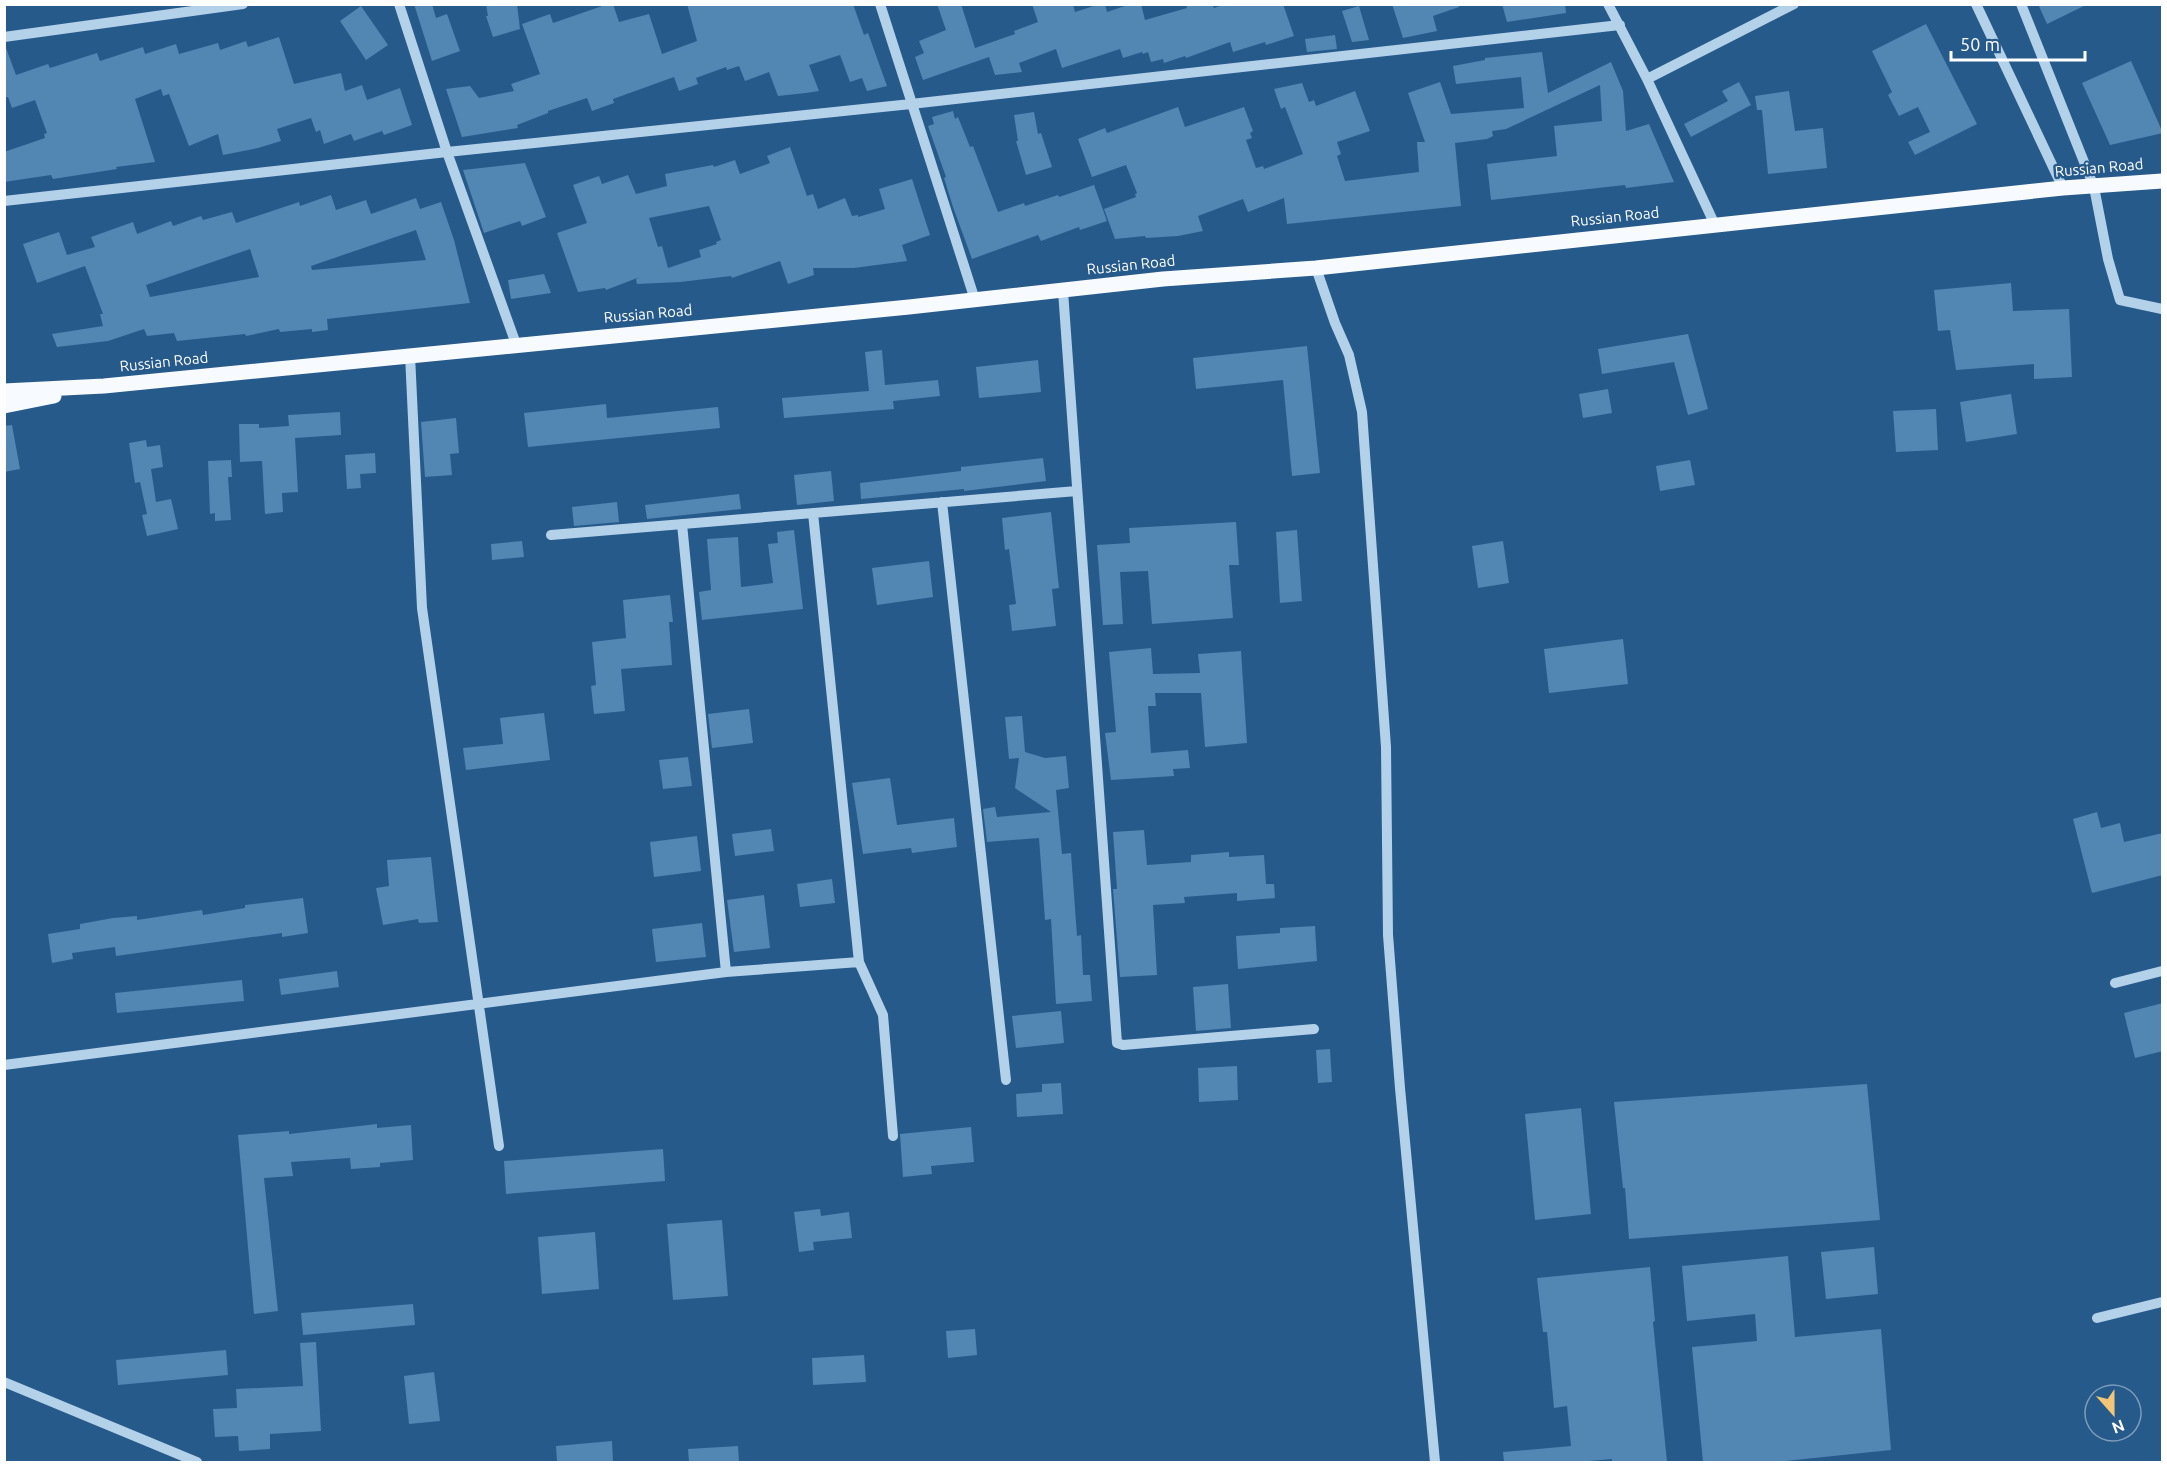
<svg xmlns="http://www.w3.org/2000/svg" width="2167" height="1467" viewBox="0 0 2167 1467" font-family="Ubuntu,sans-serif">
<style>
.building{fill:#5286b3;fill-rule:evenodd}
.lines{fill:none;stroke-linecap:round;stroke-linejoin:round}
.minor{stroke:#b4d1ea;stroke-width:10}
.major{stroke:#f7fafe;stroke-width:15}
.labels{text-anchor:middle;stroke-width:5;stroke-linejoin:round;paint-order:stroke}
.street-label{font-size:15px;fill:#fff;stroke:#265a8b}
</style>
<rect width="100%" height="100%" fill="#265a8b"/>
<path class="building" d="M414 4H432L436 18 447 14 460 51 432 61Z
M486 4H517L520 29 493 37 486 16H488Z
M608 4H613L619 22 649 14 662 54 697 41 687 4H853L864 35 868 33 887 86 867 91 862 78 850 82 840 55 809 65 819 91 806 93 778 96 769 72 745 81 739 66 727 70 726 67 696 78 698 84 679 91 674 77 613 99 614 103 592 111 587 98 548 111V113L517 125 518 128 462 137 446 89 470 86 479 98 514 91 511 84 540 74 522 24 550 14 553 23Z
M937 4H961L975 48 1015 34 1014 31 1038 22 1032 4H1073L1075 12 1100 4H1105L1107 12 1131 4H1141L1145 20 1187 8 1186 4H1212L1214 8 1225 4H1283L1294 36 1266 45 1265 42 1233 52 1230 42 1186 58 1185 56 1164 63 1163 59 1151 62 1148 52 1143 54 1142 52 1123 58 1120 49 1062 68 1056 49 1019 63 1022 72 995 75 989 57 923 80 915 57 924 53 919 41 946 30Z
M1392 4H1458L1459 7 1433 16 1437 31 1403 38Z
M1502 4H1565L1566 13 1507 22Z
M2038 4H2088L2047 24Z
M361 6 388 45 366 60 340 21Z
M1359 6 1369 40 1352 42 1342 11Z
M1926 24 1977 124 1915 155 1908 142 1930 132 1918 107 1899 116 1888 95 1892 92 1872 51Z
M1335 35 1337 49 1307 52 1305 39Z
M279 37 294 84 341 73 345 91 362 85 367 100 400 88 412 125 384 135 382 131 354 141 351 134 324 144 320 130 316 132 311 118 277 129 281 141 258 148 223 155 218 134 189 146 169 94 163 96 161 89 135 99 155 162 116 167 117 169 53 179 51 175 4 182V152L45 138 44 134 47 133 35 100 12 108 8 97 4 98V48H6L16 75 48 64 50 68 97 53 100 61 143 47 145 54 176 44 179 54 218 43 220 50 246 41 248 47Z
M1542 52 1548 93 1611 62 1623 91 1626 131 1649 124 1674 182 1626 188 1625 185 1491 200 1487 164 1557 156 1554 126 1602 121 1600 85 1506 129 1492 131 1493 136 1487 139 1455 143 1461 206 1287 224 1284 198 1248 212 1243 199 1198 216 1203 231 1178 236 1146 238 1145 236 1115 239 1104 209 1136 197 1135 194 1137 193 1126 165 1092 177 1078 139 1105 128 1107 133 1178 107 1185 127 1244 107 1253 131 1250 133 1252 138 1246 140 1256 168 1263 166 1264 169 1303 154 1285 107 1281 109 1274 89 1302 83 1309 102 1314 100 1316 106 1355 91 1370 131 1337 142 1341 154 1337 156 1345 181 1419 172 1417 142H1425L1408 93 1440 82 1451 114 1524 108 1521 77 1456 84 1453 66 1485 60V58Z
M2131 61 2163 133 2110 145 2082 83Z
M1739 82 1751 105 1691 137 1684 124 1728 101 1722 91Z
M1789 91 1795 131 1823 128 1827 168 1768 174 1762 110H1757L1755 96Z
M953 111 955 119 958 117 970 147 973 146 998 212 1024 203 1025 206 1058 195 1059 197 1094 185 1107 221 1080 230 1079 227 1041 241 1038 235 972 259 953 207 944 178 946 177 928 126 934 124 932 117Z
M1034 112 1038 134 1041 133 1052 167 1026 175 1016 141H1018L1014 115Z
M790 147 807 196 813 194 818 209 845 198 852 216 858 215V217L885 209 879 189 912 179 930 235 902 245 907 261 854 268H813L814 275 788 284 780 261 732 278 731 276 680 282 637 284 636 279 640 277 606 290 605 288 578 292 557 233 587 223 573 185 599 176 602 184 628 175 636 194 667 186 665 174 713 165 714 167 735 160 740 174 770 163 767 156ZM709 206 721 240 716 242 717 244 699 250 701 257 668 268 662 246 658 247 649 218Z
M525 163 546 217 522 226 520 221 484 233 463 170Z
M331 195 336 210 366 200 371 214 416 198 420 209 441 202 454 240 470 303 327 319 328 330 312 332V329L280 332 279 329 246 336 245 334 177 341 174 333 147 336 144 329 108 341 57 347 52 334 103 326 100 314H103L85 266 37 283 23 244 59 232 67 255 95 247 91 237 133 222 137 234 171 221 173 226 201 216 203 220 232 212 236 223 299 202 300 206ZM416 230 426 260 312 270 311 266ZM250 249 259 277 150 297 146 285Z
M544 274 551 293 511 299 508 280Z
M2011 283 2013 311 2069 309 2072 377 2034 379V364L1956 370 1950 330 1938 331 1934 290Z
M1688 334 1708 409 1688 415 1674 362 1602 374 1598 349Z
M1307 346 1320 473 1292 476 1283 380 1196 389 1193 358Z
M882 350 885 385 938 380 940 396 893 401 894 409 784 418 782 398 869 391 865 352Z
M1038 360 1041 392 979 398 976 367Z
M1608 389 1612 413 1583 418 1579 394Z
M2011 394 2017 434 1966 442 1960 402Z
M606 404 607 418 718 407 720 428 528 447 524 413Z
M1936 409 1938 450 1896 452 1893 411Z
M340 412 341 435 295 438 298 492 282 493 283 512 265 514 262 461 240 462 239 424H259V428L289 426 288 415Z
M456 418 459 453 450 454 452 475 425 477 421 422Z
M12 425 20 469 4 472V426Z
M146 440 147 447 160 445 163 467 151 469 156 502 171 499 178 529 147 536 142 515 147 514 140 482 135 483 129 443Z
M375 453 376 473 360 474 361 488 347 489 345 455Z
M1043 458 1046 481 964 491V489L861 499 860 483 961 471V467Z
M231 460 232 477H228L231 520 215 521V513L210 514 208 461Z
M1690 460 1695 485 1660 491 1656 466Z
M831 471 834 501 797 505 794 475Z
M739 494 741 509 647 519 645 505Z
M617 502 619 522 574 526 572 507Z
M1051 512 1059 588 1052 589 1056 626 1012 631 1009 605 1016 604 1009 549 1005 550 1002 518Z
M1236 522 1239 565H1229L1233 618 1152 624 1148 571 1120 572 1123 624 1103 625 1097 545 1130 543 1129 528Z
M794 530 803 609 702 620 699 592 711 590 707 539 738 537 741 587 773 583 768 544 778 543 777 532Z
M1297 530 1302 601 1280 603 1276 532Z
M522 541 524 557 492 560 491 544Z
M1503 541 1509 583 1478 588 1472 546Z
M929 561 933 597 877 605 872 568Z
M670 595 673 622H669L672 665 621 669 625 711 594 714 591 686 596 685 592 642 626 638 623 600Z
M1623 639 1628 684 1549 693 1544 649Z
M1151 648 1153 674 1200 673 1198 654 1241 651 1247 743 1205 747 1201 693H1155L1156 706H1148L1151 753 1188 750 1190 768 1173 769 1174 776 1111 780 1105 733 1116 732 1109 652Z
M749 709 753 743 712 748 708 714Z
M544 713 550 760 466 770 463 748 503 744 500 718Z
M1022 716 1025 752 1045 758 1066 756 1069 788 1056 790 1062 854 1071 853 1077 936 1081 935 1083 975H1090L1092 1001 1056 1004 1051 919 1045 920 1039 838 987 842 983 809 995 807 997 817 1051 812 1015 788 1019 758 1009 759 1005 717Z
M688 757 692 786 663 789 659 760Z
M890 778 897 825 954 818 957 847 912 853 911 848 863 854 852 783Z
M2097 812 2101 828 2120 823 2124 842 2163 833V875L2092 893 2073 819Z
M771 829 774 851 735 856 732 834Z
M1144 830 1147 865 1191 862V855L1229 852V857L1264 855 1266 884H1274L1275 898 1237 901V893L1184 897 1185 903 1153 905 1157 975 1120 977 1113 889H1117L1113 832Z
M697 836 701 871 654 877 650 842Z
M431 857 438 922 419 923 418 919 383 925 376 888 389 886 387 860Z
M832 879 835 903 800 907 797 884Z
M764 895 770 948 734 952 727 900Z
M303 898 308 933 282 937V933L116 956 115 947 72 953 73 959 52 963 48 934 80 929V924L113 918 137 916V920L202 910 203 915 245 908V905Z
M702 923 706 957 656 962 652 929Z
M1315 926 1317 961 1238 969 1236 936 1280 933V928Z
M337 971 339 987 281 995 279 979Z
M242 980 244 1001 117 1013 115 993Z
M1228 984 1231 1028 1196 1031 1193 987Z
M2163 1003V1051L2135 1058 2124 1013Z
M1061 1011 1064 1043 1016 1048 1012 1016Z
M1330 1049 1332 1082 1318 1083 1316 1050Z
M1237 1066 1238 1100 1199 1102 1198 1068Z
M1061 1083 1063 1114 1017 1117 1016 1094 1042 1092V1084Z
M1867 1084 1880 1220 1629 1239 1625 1188H1623L1614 1102Z
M1581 1108 1591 1214 1535 1220 1525 1114Z
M377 1124V1128L411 1125 413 1160 380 1163V1167L351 1169 350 1158 291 1162 293 1176 264 1178 278 1311 254 1314 238 1135 289 1131V1134Z
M971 1127 974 1162 931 1166 932 1174 903 1177 900 1134Z
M663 1149 665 1181 506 1194 504 1161Z
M820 1209 821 1216 849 1212 852 1238 813 1242 814 1250 799 1252 794 1212Z
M722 1220 728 1296 673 1300 667 1224Z
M595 1232 599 1289 542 1294 538 1237Z
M1874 1247 1878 1294 1826 1299 1821 1252Z
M1788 1256 1795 1337 1881 1329 1891 1450 1776 1462H1703L1692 1347 1757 1341 1755 1314 1687 1321 1682 1266Z
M1650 1267 1655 1321 1653 1322 1667 1462H1612V1459L1579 1462H1504L1503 1452 1571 1446 1567 1406 1554 1408 1547 1332H1543L1537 1278Z
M413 1304 415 1325 303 1335 301 1313Z
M975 1329 977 1355 948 1358 946 1331Z
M316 1342 321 1431 270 1434V1449L239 1451 238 1436 215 1437 213 1409 237 1408 236 1389 303 1386 300 1343Z
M226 1350 228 1375 118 1385 116 1360Z
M864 1355 866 1382 813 1385 812 1358Z
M434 1372 440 1421 409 1424 404 1376Z
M612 1441 613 1462H557L556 1446Z
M738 1446 739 1462H689L688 1449Z"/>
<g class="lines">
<path class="minor" d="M399 4 447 152 516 344
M880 4 975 300
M1608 4 1647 79 1715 225
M1976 4 2063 188
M2021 4 2094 187 2108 259 2120 300 2162 309
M4 37 243 4
M1647 79 1794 4
M4 201 447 152 911 104 1620 25
M1316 268 1335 323 1349 355 1362 412 1386 747 1388 935 1400 1088 1435 1462
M1063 291 1117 1043 1123 1045 1314 1029
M410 355 422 608 499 1146
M942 502 1006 1080
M813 513 859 962
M682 524 726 972
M551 535 1077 491
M2115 983 2162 971
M4 1065 726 972 859 962 883 1015 893 1136
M2097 1318 2162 1302
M4 1382 197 1462"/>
<path class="major" d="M4 391 104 386 909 307 1163 279 1316 268 2063 188 2162 181
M4 406 54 396"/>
</g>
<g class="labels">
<g class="street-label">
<text transform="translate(2099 168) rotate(-5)" y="5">Russian Road</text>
<text transform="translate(1615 217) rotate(-6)" y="5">Russian Road</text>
<text transform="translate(1131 265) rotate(-6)" y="5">Russian Road</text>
<text transform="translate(648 314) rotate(-5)" y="5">Russian Road</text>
<text transform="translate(164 362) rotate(-6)" y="5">Russian Road</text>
</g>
</g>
<rect width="2167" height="1467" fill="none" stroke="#ffffff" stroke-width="12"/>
<g transform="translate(2113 1413) rotate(159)"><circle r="28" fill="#265a8b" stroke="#7d9cb9" stroke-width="1.5"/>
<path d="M0-4.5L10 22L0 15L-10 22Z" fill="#f3c578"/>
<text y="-9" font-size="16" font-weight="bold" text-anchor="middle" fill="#ffffff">N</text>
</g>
<path d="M1951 51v9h134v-9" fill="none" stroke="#ffffff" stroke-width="3"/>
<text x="1960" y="51" font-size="18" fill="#ffffff" stroke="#265a8b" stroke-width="4.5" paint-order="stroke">50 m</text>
</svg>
